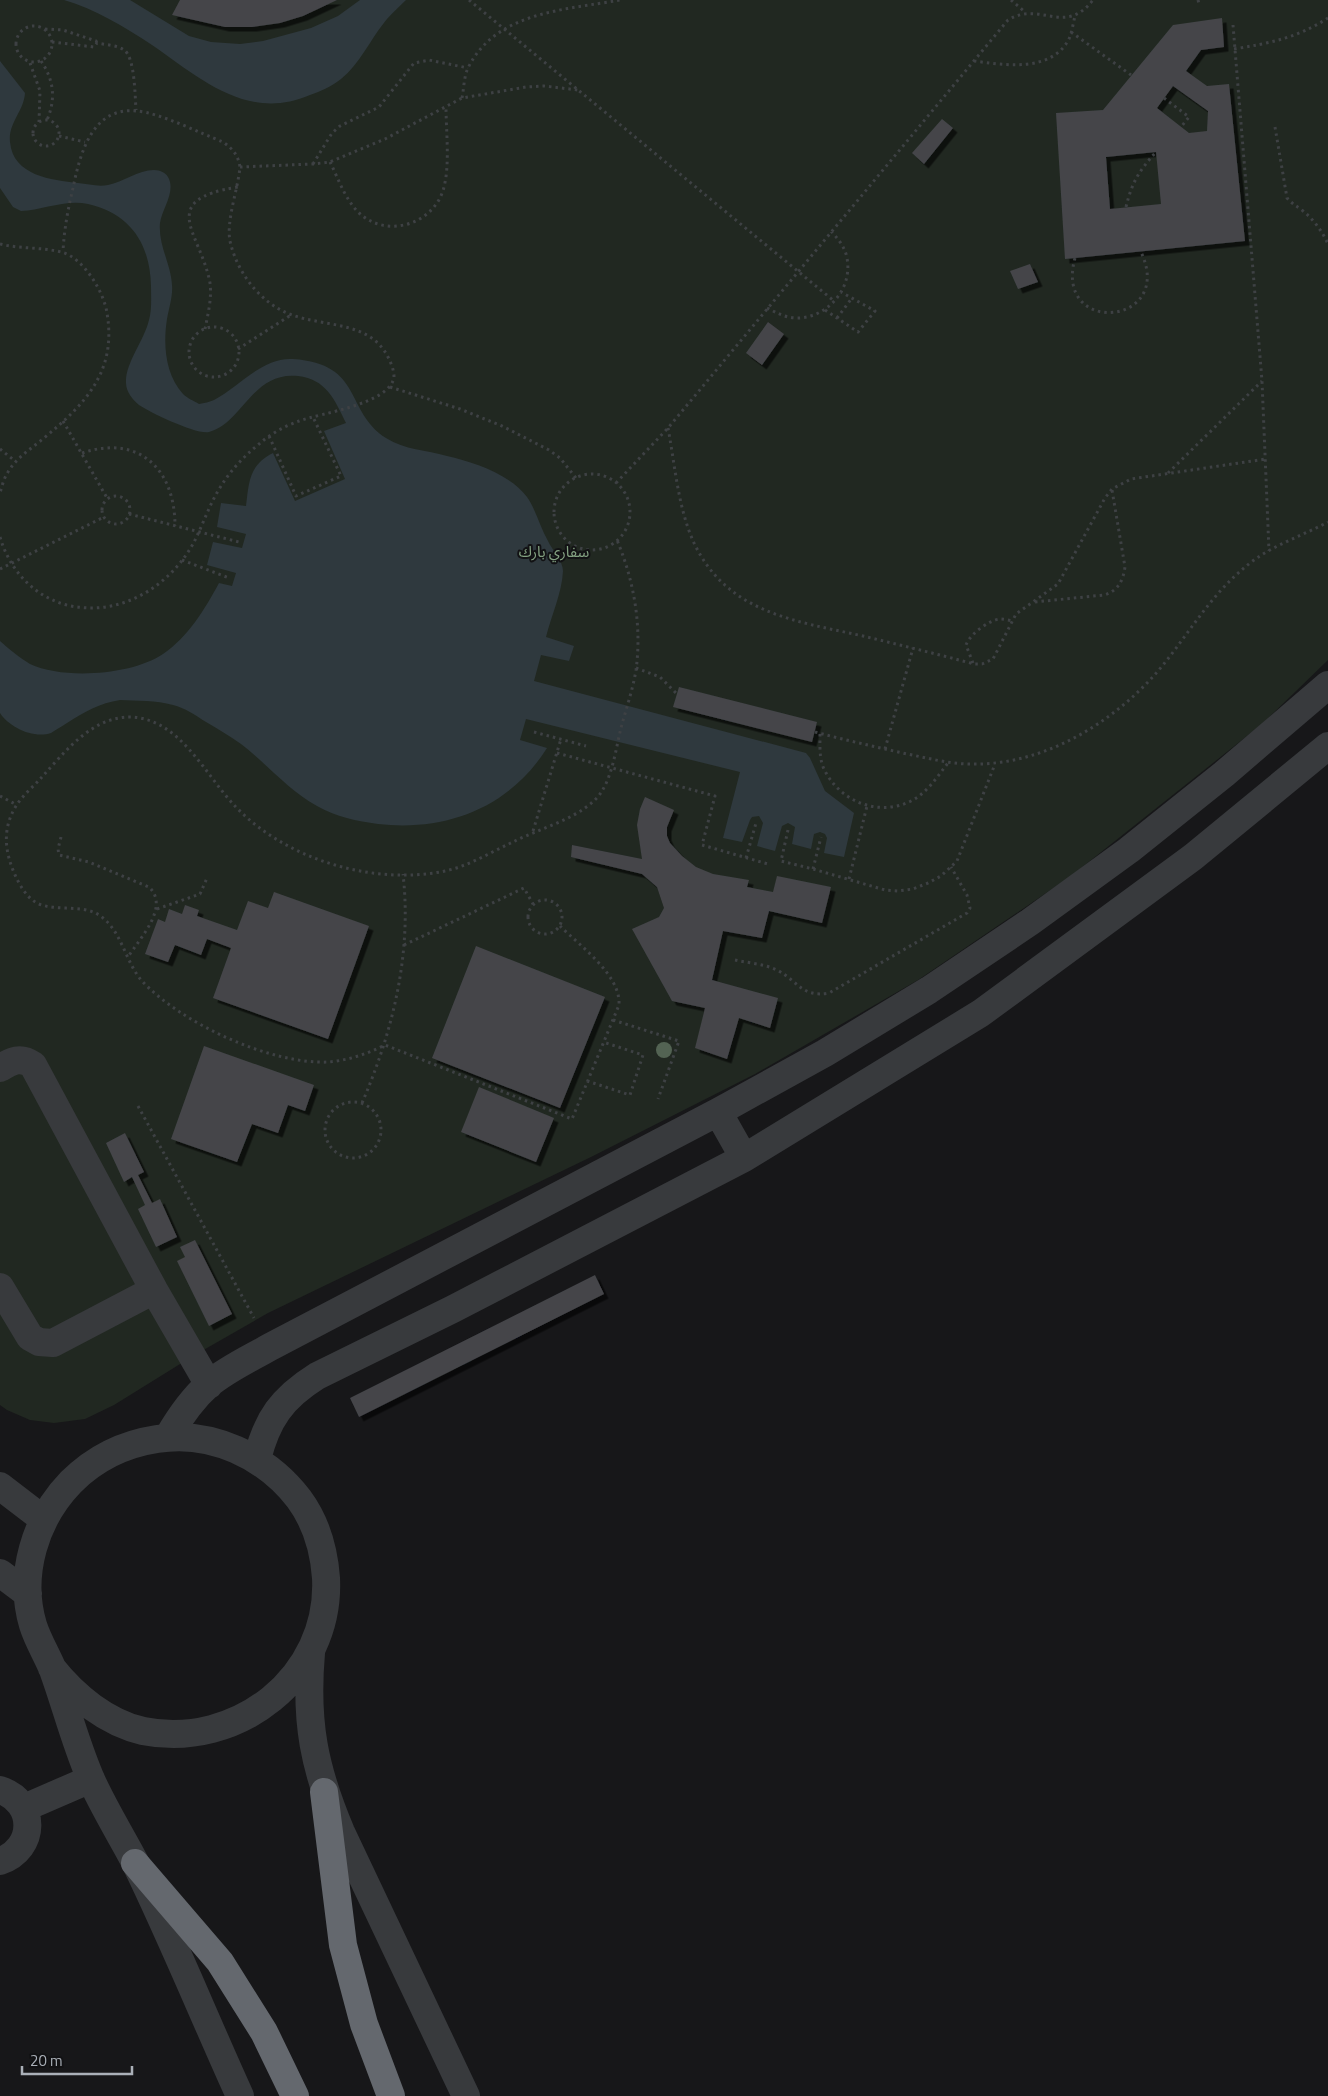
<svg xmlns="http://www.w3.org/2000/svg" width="1328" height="2096" viewBox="0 0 1328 2096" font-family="'Titillium Web','Noto Sans Arabic',sans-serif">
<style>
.green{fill:#212821}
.water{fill:#2f393e}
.building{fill:#444549;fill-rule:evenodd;filter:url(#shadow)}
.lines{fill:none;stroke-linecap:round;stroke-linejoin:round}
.path{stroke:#3e4144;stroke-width:3;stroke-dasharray:2.5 4;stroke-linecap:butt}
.minor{stroke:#383a3d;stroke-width:28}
.highway{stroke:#64686e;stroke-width:28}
.tree{fill:#536353}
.labels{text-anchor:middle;stroke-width:4;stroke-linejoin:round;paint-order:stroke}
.park-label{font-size:15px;fill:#84a282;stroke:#121214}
</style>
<defs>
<filter id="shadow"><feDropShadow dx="4.5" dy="4.5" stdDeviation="0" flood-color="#0009"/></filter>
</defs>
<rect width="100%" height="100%" fill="#171719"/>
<path class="green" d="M0 0H1328V660L1262 724 1071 876 918 980 755 1074 591 1157 268 1313 193 1356 114 1405 85 1419 54 1423 30 1420 7 1410 0 1405Z"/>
<path class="water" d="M64 0H130L189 36 211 42 240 44 263 41 311 28 338 16 360 0H406C400 6 393 12 387 19 371 38 360 64 341 79 331 87 321 91 310 95 247 122 200 78 152 45 125 27 95 9 64 0Z
M0 61 25 93C24 111 8 123 10 142 13 176 52 180 78 183 88 184 98 187 108 185 123 182 138 170 154 170 160 170 167 173 169 179 175 193 162 209 160 223 158 245 171 264 172 285 173 296 169 308 167 319 163 344 165 374 183 394 187 398 194 401 199 404 204 403 210 402 214 400 239 387 262 357 293 359 364 364 344 411 386 438 405 450 426 450 447 456 473 462 510 474 527 497 536 510 540 527 548 541 552 550 563 561 563 571 562 593 551 616 546 637L574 646 569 661 541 655 534 681 806 753 810 758 825 791 854 813 844 857 824 853 827 838 825 834 820 832 814 834 811 849 792 844 795 827 788 823 782 826 775 851 757 846 763 823 759 816 752 817 750 820 742 842 723 838 740 772 526 719 520 740 547 748C510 807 447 832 378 824 357 821 336 817 317 806 288 790 267 764 241 744 230 736 218 729 206 722 195 715 185 708 173 705 156 700 137 701 120 700 100 703 84 712 67 723 62 726 56 730 51 733 33 739 9 727 0 713V641C9 649 20 658 30 664 64 680 132 675 163 654 188 637 205 609 219 583L232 586 236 573 207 565 213 542 242 548 246 534 217 527 221 503 246 506C249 482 249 465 273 453L295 501 345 479 324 431 346 423C335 400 326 379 298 376 252 371 243 423 209 432 197 435 151 413 139 405 133 400 126 392 126 383 125 363 144 341 149 320 152 310 151 297 151 286 150 244 131 214 88 204 66 199 43 210 21 211L13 207 0 188Z"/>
<path class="building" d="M180 0H337L303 16 280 23 252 27H225L172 15Z
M1222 18 1224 47 1201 50 1186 71 1207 86 1229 84 1245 241 1065 259 1056 113 1103 110 1173 25ZM1173 86 1208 111 1207 131 1189 133 1157 108ZM1156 152 1161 204 1110 209 1106 157Z
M942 119 953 128 924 164 912 153Z
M1030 264 1038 282 1018 289 1010 271Z
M768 322 784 334 762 365 746 353Z
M679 687 817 722 812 742 673 707Z
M645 797 674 810 667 827V836L670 843 682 856 696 867 713 874 749 880 747 887 773 892 777 876 831 887 822 923 769 911 762 938 723 931 712 980 778 998 770 1028 739 1018 727 1059 695 1048 705 1008 672 1001 632 929 659 917 664 908 657 887 642 874 571 857 572 845 642 859 637 825 640 809Z
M274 892 369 926 328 1039 213 998 231 948 207 939 201 955 175 945 168 962 145 954 158 919 165 922 169 909 182 914 185 905 199 910 197 916 237 930 248 901 268 908Z
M476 946 605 997 560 1108 432 1058Z
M204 1046 314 1085 305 1111 288 1105 278 1133 252 1124 237 1162 171 1139Z
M479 1087 554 1118 536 1162 461 1132Z
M125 1133 144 1172 138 1175 152 1203 160 1199 177 1237 156 1247 138 1209 145 1205 132 1177 124 1182 106 1143Z
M195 1240 232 1314 209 1326 177 1261 185 1257 180 1247Z
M595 1275 604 1294 359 1417 350 1398Z"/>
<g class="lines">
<path class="path" d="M469 0 834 301
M1011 0 1025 12
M1198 0 1199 4
M1233 25 1262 381 1269 551
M16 44a18 18 0 1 1 36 0a18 18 0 1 1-36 0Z
M45 29 63 30 96 41 97 43
M1071 32 1131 75
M52 42 94 47 97 43C106 45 117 45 124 50 135 57 135 97 136 110
M1234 49C1270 43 1297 38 1328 18
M41 61C54 80 56 99 47 120
M974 61C1004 65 1051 73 1069 39 1072 32 1073 24 1075 16
M30 63 40 91 39 122
M462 98C464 88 464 76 468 68 496 11 566 10 620 0
M1164 98 1189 117 1181 127
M33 133a13 13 0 1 1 26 0a13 13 0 1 1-26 0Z
M1275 127 1287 198C1292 204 1297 206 1303 211 1314 220 1322 231 1328 244
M59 136 85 142
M330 162C339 180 347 205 364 217 393 238 436 221 444 187 450 164 446 131 446 106
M313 164 332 133 340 126 379 107 414 63 429 60 468 68
M240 167 313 164 330 162 385 139 462 98 526 87 544 86 578 90
M1126 207C1132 182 1139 171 1156 152
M0 244C20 249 41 247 61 252 83 257 104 292 107 313 117 372 85 404 44 438 31 449 17 457 8 472 4 478 2 486 0 493
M1075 258C1053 337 1176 326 1141 252
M767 308C777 313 786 318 797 318 827 318 853 289 847 258 845 247 838 239 831 231
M825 310 858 332 875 311 841 292
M837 318 852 298
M189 352a25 25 0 1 1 50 0a25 25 0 1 1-50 0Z
M205 329C208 314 212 298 210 283 201 233 155 200 238 187
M238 349 291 315
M390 387 460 409 502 426 549 450 560 458 576 478
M63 421 107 498
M668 428C675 465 678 508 694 543 727 613 795 621 863 636 900 645 937 654 974 664H982L993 659 1016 614 1058 584 1105 498 1112 489 1131 479 1266 459
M269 436 296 496 341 476 313 417
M0 449 15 461
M82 453C139 434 175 469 175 526
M1168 473 1262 381
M554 512a38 38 0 1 1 76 0a38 38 0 1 1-76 0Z
M616 483 668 428 1008 20C1041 0 1064 37 1093 0
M102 510a14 14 0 1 1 28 0a14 14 0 1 1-28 0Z
M129 514 239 542
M0 537C9 568 31 594 63 604 115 619 167 590 193 544 202 527 208 508 218 491 229 472 242 458 259 444 270 434 285 426 299 421 321 413 390 404 394 377 394 370 391 363 388 357 370 321 325 327 292 315 261 304 237 273 230 241 226 221 238 189 240 167 238 155 233 149 223 142 200 133 160 113 137 111 92 106 80 154 73 188 68 209 64 230 63 252
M182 560 229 578
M0 569 104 517
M1035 602 1104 595C1118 591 1123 581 1125 567L1112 490
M973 663 966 645C970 634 989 620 1000 619 1004 619 1008 620 1012 621
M636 668 660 677 677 694
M534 732 586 746
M815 732C845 740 876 747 907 754 928 758 949 764 970 764 1042 766 1112 724 1158 671 1191 632 1211 592 1254 560 1276 544 1304 535 1328 522
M820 734C820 747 819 760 825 771 841 802 879 817 911 801 927 793 937 777 948 763
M885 749 913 648
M557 753 715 796 702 845 768 864
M0 796 17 805
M788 830 781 861 813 869 885 890 898 891 913 889 928 883 941 876 957 861 995 764
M533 831 561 739
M61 837 58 849 59 855 89 862 149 887C170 907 140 938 128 957
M746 858 756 823
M813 869 821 837
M849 879 867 806
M528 917a17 17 0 1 1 34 0a17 17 0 1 1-34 0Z
M157 909 200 894 207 878
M560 926C580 946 621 975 619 1005L572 1119 385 1045C367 1054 349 1060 329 1062 271 1065 181 1023 142 981 126 963 122 933 103 918 86 903 59 912 39 904 30 900 24 892 19 883 6 858 0 832 16 806 22 796 33 787 41 778 64 753 91 717 130 717 179 718 204 773 234 805 284 859 373 886 445 871 469 866 491 852 513 842 540 828 586 817 602 791 613 773 616 748 621 728 626 709 633 689 636 670 642 626 634 581 617 540
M404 945 524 888 533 904
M735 960C749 963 764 964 777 970 798 981 802 998 829 993L967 913 970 908 967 895 951 867
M613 1020 679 1041 658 1099
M587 1081 630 1095 643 1055 603 1042
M325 1130a28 28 0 1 1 56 0a28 28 0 1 1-56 0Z
M362 1103C393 1031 412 953 403 874
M138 1106 254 1318"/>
<path class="minor" d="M0 1068C12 1061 20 1056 33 1065L154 1290 209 1385
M718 1112 744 1158
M0 1287 30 1337 39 1342 53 1343 154 1290
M168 1437C179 1418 192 1399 209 1384 227 1369 249 1359 270 1347L718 1112 825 1053 929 990 1030 922 1129 850 1224 774 1328 685
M257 1459C267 1419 282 1398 317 1376L453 1309 744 1158 981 1013 1193 857 1328 746
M0 1486 43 1519
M0 1573 28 1594
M311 1653C305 1722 314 1768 341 1832L466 2096
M52 1668C74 1696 107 1723 143 1731 237 1750 331 1677 326 1578 324 1550 316 1522 299 1499 266 1456 211 1430 157 1439 124 1444 95 1458 71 1482 35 1519 18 1575 33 1625 38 1641 47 1655 53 1670 66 1706 75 1742 90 1777 103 1807 121 1835 136 1864 173 1940 205 2019 240 2096
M0 1790C37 1802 36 1849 0 1861
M24 1808 91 1779"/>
<path class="highway" d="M324 1792 343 1945 364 2024 391 2096
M135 1863 220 1962 264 2032 295 2096"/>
</g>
<circle class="tree" cx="664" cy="1050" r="8"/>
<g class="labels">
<g class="park-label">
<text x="554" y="557">سفاري بارك</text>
</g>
</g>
<path d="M22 2066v8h110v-8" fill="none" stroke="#aab0b8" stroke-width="2.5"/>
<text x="30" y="2066" font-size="15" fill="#aab0b8" stroke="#121214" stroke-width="4" paint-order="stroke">20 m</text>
</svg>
